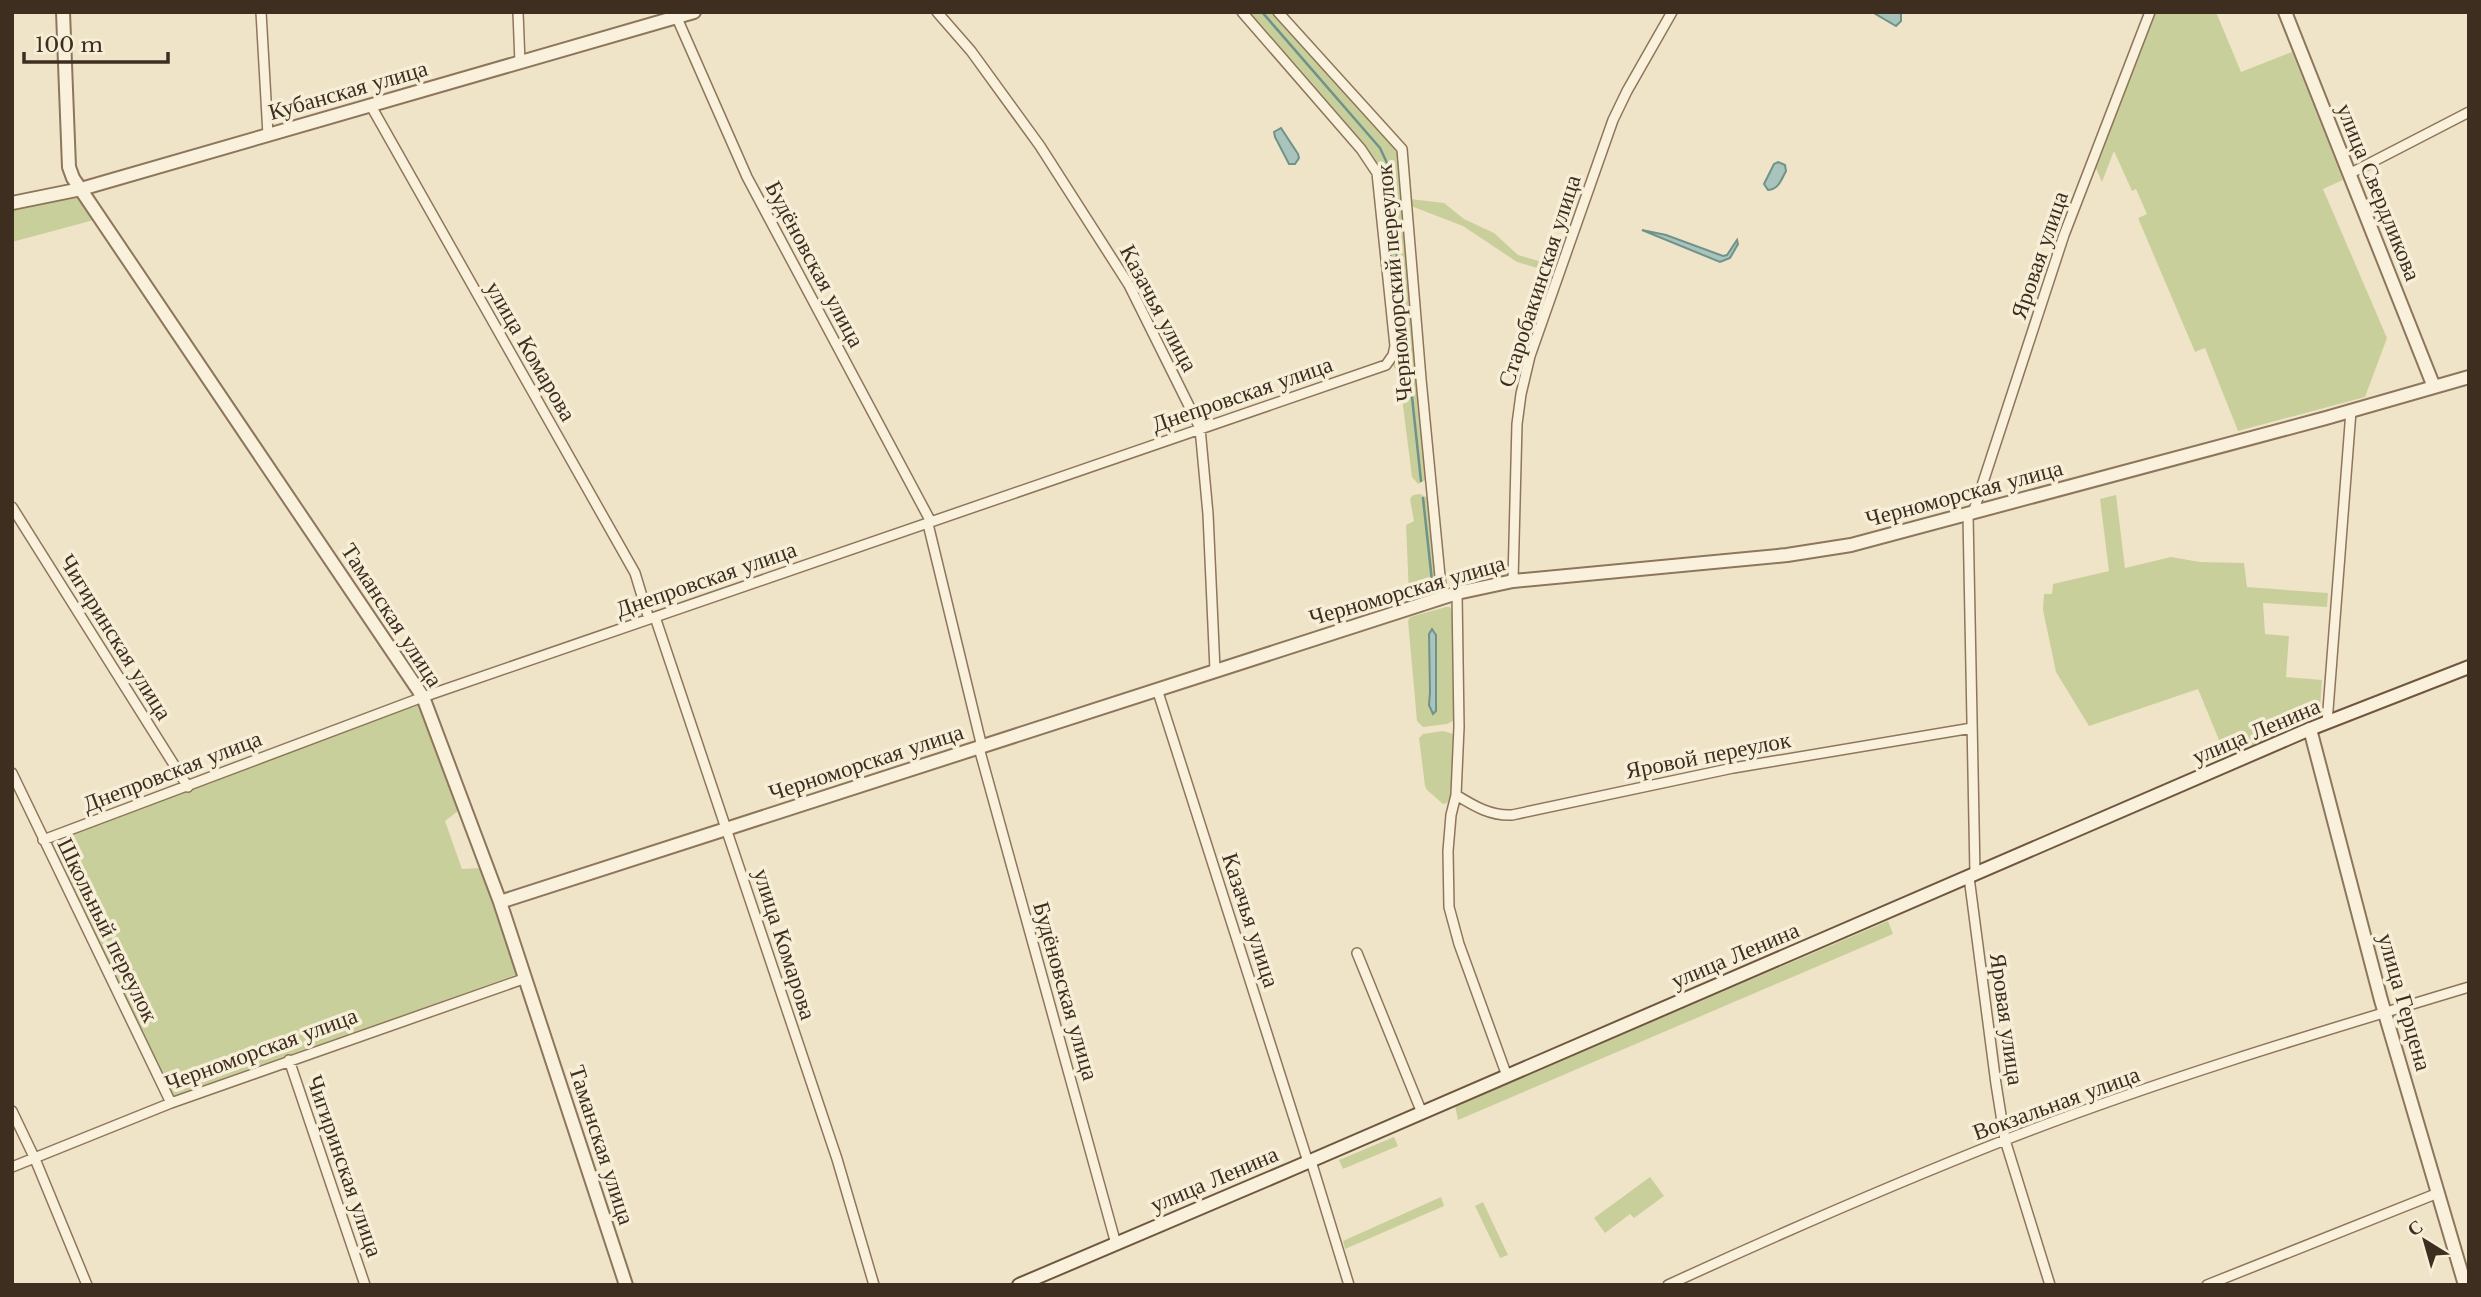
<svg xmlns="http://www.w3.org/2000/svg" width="2481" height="1297" viewBox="0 0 2481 1297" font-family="'Libre Baskerville',serif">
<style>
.green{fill:#c9cf9b;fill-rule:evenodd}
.water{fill:#a9c4bc;stroke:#6f938a;stroke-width:2}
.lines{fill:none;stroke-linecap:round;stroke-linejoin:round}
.stream{stroke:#6f938a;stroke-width:2.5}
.minor-casing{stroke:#8d765c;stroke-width:12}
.tertiary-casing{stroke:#8d765c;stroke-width:16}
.secondary-casing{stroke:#6f573f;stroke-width:16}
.minor{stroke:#faf1dc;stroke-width:9}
.tertiary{stroke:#faf1dc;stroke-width:12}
.secondary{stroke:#faf1dc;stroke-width:12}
.labels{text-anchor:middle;stroke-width:7;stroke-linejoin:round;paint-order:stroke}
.street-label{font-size:23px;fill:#3d2e20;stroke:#f7eed8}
</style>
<rect width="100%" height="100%" fill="#f0e4c8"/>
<path class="green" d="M1246 12H1273L1388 139 1397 153 1427 479 1418 484 1412 477 1399 374 1392 364 1380 173Z
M2155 12H2216L2241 72 2292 52 2343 180 2323 189 2387 338 2365 397 2238 431 2205 348 2195 352 2138 218 2147 214 2136 189 2132 191 2114 151 2102 182 2095 166Z
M78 197 94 220 12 242V210Z
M1410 199 1444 203 1464 219 1494 233 1518 255 1552 265 1550 272 1517 262 1463 226 1411 206Z
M1420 494 1428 498 1438 592 1416 599 1409 595 1406 525 1414 521 1410 499 1413 495Z
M2116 495 2125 568 2171 557 2200 562 2244 563 2247 587 2328 593 2327 607 2263 603 2265 634 2289 636 2286 677 2322 680 2320 707 2311 720 2226 757 2198 689 2089 726 2056 672 2043 610 2044 594H2052L2053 584 2109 571 2100 499Z
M1446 607H1450L1452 611 1455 720 1447 724 1423 727 1417 721 1408 621 1410 617ZM1435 630 1436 635 1435 714 1429 705Z
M418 703 458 811 445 821 462 869 481 868 518 974 174 1098 50 841Z
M1443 731 1453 734 1452 793 1447 803 1443 804 1427 790 1425 786 1419 738 1423 734Z
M1888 921 1893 934 1458 1120 1455 1106Z
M1394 1137 1398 1146 1343 1169 1339 1160Z
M1650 1177 1664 1196 1634 1218 1630 1214 1605 1233 1594 1218Z
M1441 1197 1444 1206 1345 1249 1343 1241Z
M1483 1202 1508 1255 1500 1258 1475 1206Z"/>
<path class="water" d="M1898 12 1901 14V21L1896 26 1874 13Z
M1281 128 1298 154 1299 158 1295 164H1289L1275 137 1274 132Z
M1778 162 1785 165 1786 171C1781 180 1779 189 1768 190L1764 184 1774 164Z
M1642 230 1666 235 1723 256 1727 255 1737 240 1738 244 1730 258 1720 262Z
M1432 629 1436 635V711L1433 714 1429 705 1430 692 1429 634Z"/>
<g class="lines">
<path class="stream" d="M1262 12 1380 148 1387 163 1421 481
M1423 498 1432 581"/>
<defs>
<path id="minor" d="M261 12 268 135
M518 12 520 63
M937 12 971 51 1040 146 1129 285 1200 428 1208 514 1215 670
M1278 12 1402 149 1421 379 1442 597
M677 18 747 177 931 522
M371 106 635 573 649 619
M2349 174 2469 112
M12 507 188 787
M1973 513 2064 235 2150 12
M1968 515 1975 874
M928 524 982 747
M1513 581 1517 424 1521 394 1530 356 1613 120 1627 91 1672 12
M1457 593 1459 727 1456 795 1451 815 1448 851 1449 907 1459 944 1507 1076
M655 617 837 1159 874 1285
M1157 689 1308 1162
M2327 723 2351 411
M979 748 1116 1244
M12 773 171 1103
M1456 795C1474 806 1490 816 1512 815L1733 768 1972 728
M43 840 423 697 1386 365 1393 355 1395 346 1377 173 1361 149 1242 12
M1969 877 1996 1084 2005 1140 2050 1285
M1357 953 1422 1113
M289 1060 365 1285
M12 1111 35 1159 87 1285
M1311 1161 1349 1285
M12 1167 171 1103 526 978
M1668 1285C1779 1234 1891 1185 2005 1140 2156 1081 2313 1034 2469 987
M2207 1285 2438 1193"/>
<path id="tertiary" d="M63 12 69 167 73 178 423 697 500 902 626 1285
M2285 12 2434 387
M12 203 81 189 694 12
M2310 729 2381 1000 2465 1285
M500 902 1457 593 1513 581 1787 555 1851 545 2326 418 2469 377"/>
<path id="secondary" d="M1019 1285 1294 1168 2310 729 2469 667"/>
</defs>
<use href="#minor" class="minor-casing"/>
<use href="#tertiary" class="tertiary-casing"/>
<use href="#secondary" class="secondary-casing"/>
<use href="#minor" class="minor"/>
<use href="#tertiary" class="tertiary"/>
<use href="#secondary" class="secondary"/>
</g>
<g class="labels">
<g class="street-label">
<text transform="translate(348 90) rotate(-16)" y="8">Кубанская улица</text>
<text transform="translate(2379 192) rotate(68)" y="8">улица Свердликова</text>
<text transform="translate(2039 255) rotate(-71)" y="8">Яровая улица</text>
<text transform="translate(815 264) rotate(62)" y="8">Будёновская улица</text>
<text transform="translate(1539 281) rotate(-72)" y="8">Старобакинская улица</text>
<text transform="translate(1394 283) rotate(-95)" y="8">Черноморский переулок</text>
<text transform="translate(1159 308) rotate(62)" y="8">Казачья улица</text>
<text transform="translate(531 351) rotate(60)" y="8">улица Комарова</text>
<text transform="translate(1242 394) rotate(-19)" y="8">Днепровская улица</text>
<text transform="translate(1964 493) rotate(-15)" y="8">Черноморская улица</text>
<text transform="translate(706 579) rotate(-19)" y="8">Днепровская улица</text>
<text transform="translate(1407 590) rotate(-16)" y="8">Черноморская улица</text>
<text transform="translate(392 615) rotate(57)" y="8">Таманская улица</text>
<text transform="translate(116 637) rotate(58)" y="8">Чигиринская улица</text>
<text transform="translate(2256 731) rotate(-23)" y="8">улица Ленина</text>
<text transform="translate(1708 755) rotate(-11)" y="8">Яровой переулок</text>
<text transform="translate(866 762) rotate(-18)" y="8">Черноморская улица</text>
<text transform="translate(172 771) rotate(-21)" y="8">Днепровская улица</text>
<text transform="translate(1251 920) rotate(72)" y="8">Казачья улица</text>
<text transform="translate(108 930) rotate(64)" y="8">Школьный переулок</text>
<text transform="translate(785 944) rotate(72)" y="8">улица Комарова</text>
<text transform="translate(1735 955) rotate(-23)" y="8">улица Ленина</text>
<text transform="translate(1066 991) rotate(74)" y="8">Будёновская улица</text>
<text transform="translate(2405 1002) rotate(74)" y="8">улица Герцена</text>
<text transform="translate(2007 1019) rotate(82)" y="8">Яровая улица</text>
<text transform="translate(261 1049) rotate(-20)" y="8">Черноморская улица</text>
<text transform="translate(2056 1103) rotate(-20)" y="8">Вокзальная улица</text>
<text transform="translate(602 1145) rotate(72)" y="8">Таманская улица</text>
<text transform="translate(345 1166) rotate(71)" y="8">Чигиринская улица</text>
<text transform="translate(1214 1179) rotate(-23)" y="8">улица Ленина</text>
</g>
</g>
<rect width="2481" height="1297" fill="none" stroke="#3d2e20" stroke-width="28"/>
<g transform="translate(2425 1241) rotate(323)" stroke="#f7eed8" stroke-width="5" paint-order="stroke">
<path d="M0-5L12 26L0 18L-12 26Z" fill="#3d2e20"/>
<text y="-10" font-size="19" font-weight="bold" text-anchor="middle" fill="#3d2e20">С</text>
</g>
<path d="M24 52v10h144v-10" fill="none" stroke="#3d2e20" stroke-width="3.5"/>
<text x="35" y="52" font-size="21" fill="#3d2e20" stroke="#f7eed8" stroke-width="5" paint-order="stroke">100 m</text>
</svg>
